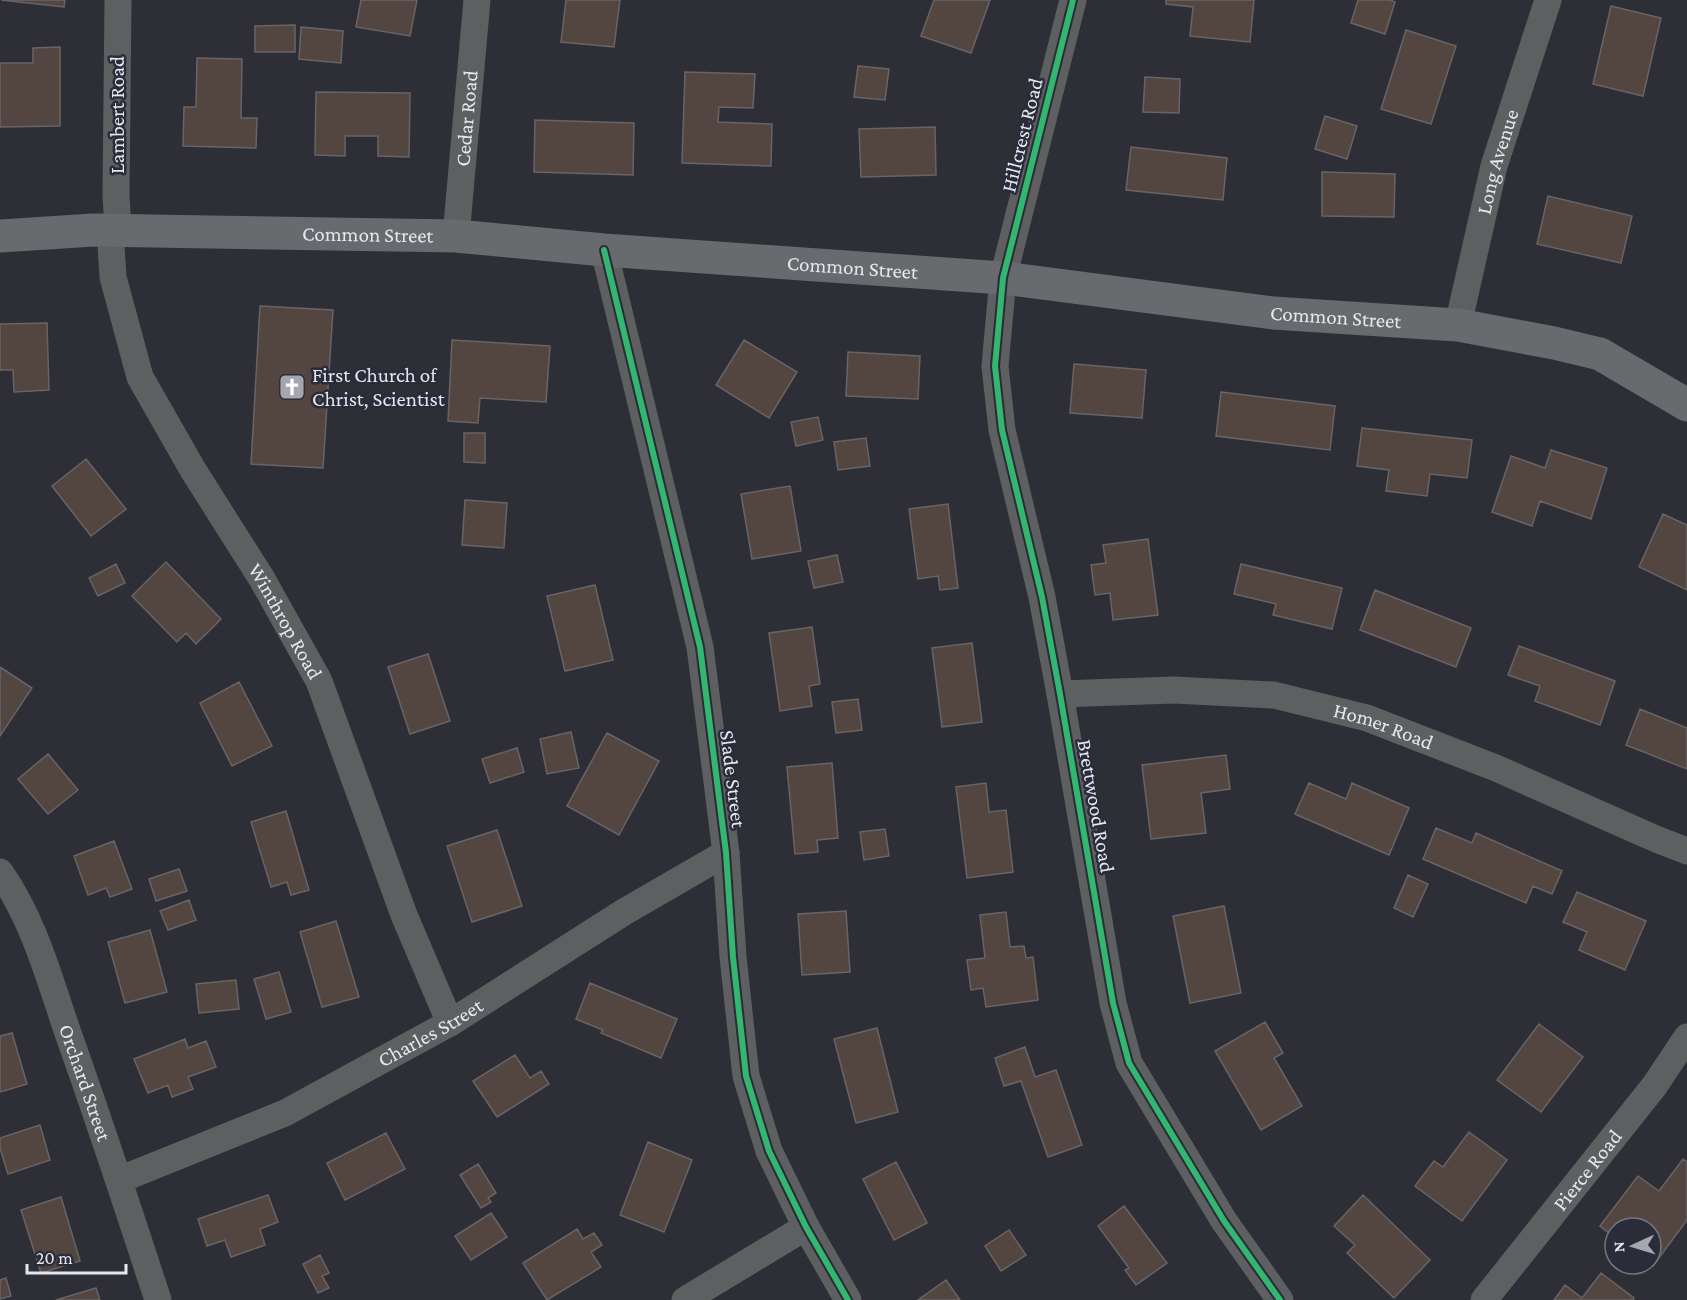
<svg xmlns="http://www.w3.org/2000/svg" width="1687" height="1300" viewBox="0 0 1687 1300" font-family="'Crimson Pro',serif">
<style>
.building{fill:#534641;stroke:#686466;stroke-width:1.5}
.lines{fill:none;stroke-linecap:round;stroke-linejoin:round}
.street{stroke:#5e5f61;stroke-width:27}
.secondary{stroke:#696a6d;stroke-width:33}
.cycleway-casing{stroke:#2a2c3a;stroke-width:10}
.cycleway{stroke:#33b770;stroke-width:6}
.labels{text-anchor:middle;stroke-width:5;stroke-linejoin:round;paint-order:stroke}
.street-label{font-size:21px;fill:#e5e6f0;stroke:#2a2c3a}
.poi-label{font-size:21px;fill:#e5e6f0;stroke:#2a2c3a;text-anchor:start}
</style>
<rect width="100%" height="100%" fill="#2e2f36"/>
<path class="building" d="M1 0H65L64 7Z
M361 0H417L410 36 356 27Z
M566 0H620L614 47 561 42Z
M934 0H990L971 53 921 36Z
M1166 0H1254L1250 42 1190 36 1193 7 1166 4Z
M1358 0H1390L1395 2 1385 34 1351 23Z
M1611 6 1661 18 1643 96 1593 84Z
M295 25V52H255V26Z
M301 27 343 31 341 63 299 59Z
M1406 30 1456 46 1431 124 1381 109Z
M60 47V126L0 127V63H33V48Z
M197 58 242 59 241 118H257L256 148 183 146 184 107H196Z
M858 66 889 69 885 100 854 97Z
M685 72 755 74 753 108 719 107 718 122 772 124 771 166 682 163Z
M1145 77 1180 79 1179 113 1143 112Z
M316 92 410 93 409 157 378 156V136H345V156L315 155Z
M1325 116 1357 126 1347 159 1315 149Z
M535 120 634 123 633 175 534 172Z
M935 127 936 175 861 177 859 129Z
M1131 147 1227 158 1223 200 1126 190Z
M1322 172 1395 174 1394 217 1322 216Z
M1548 196 1632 216 1621 263 1537 244Z
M260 306 333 310 323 468 251 464Z
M47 323 49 390 14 392 13 370H0V324Z
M452 340 550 346 546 402 480 398 478 423 448 421Z
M744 340 797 372 769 418 716 385Z
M848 352 920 356 918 399 846 396Z
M1074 364 1146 370 1142 418 1070 413Z
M1221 392 1335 406 1330 450 1216 436Z
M818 417 823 440 796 446 791 422Z
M1362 428 1472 440 1467 478 1430 474 1427 496 1386 491 1389 470 1357 466Z
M464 433H485V463L464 462Z
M866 438 870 466 838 470 834 442Z
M1551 450 1607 468 1591 519 1540 501 1532 526 1492 512 1511 456 1545 468Z
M86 459 126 509 91 536 52 486Z
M790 486 801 551 752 559 741 494Z
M465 500 507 503 504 548 462 545Z
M948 504 958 588 940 590 938 576 918 579 909 509Z
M1663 514 1687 525V590L1639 567Z
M1148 539 1158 615 1113 620 1110 593 1095 595 1091 565 1106 563 1103 545Z
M837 555 843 582 814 588 808 561Z
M166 562 221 619 196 644 186 633 177 642 132 596Z
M116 564 125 583 98 596 89 578Z
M1241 564 1342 588 1332 629 1273 615 1276 604 1234 594Z
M595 585 613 660 565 671 547 596Z
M1375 590 1471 628 1456 667 1360 630Z
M812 627 820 684 809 686 812 706 780 711 769 633Z
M972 643 982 722 942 727 932 648Z
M1519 646 1615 681 1600 725 1535 701 1540 686 1508 675Z
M428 654 450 721 410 734 388 667Z
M0 667 32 688 0 736Z
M239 682 272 746 232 766 200 703Z
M858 699 862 730 836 733 832 702Z
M1640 709 1687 728V769L1626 745Z
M571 732 579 768 547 774 540 739Z
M607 733 659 761 619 835 567 806Z
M517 748 524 772 490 783 482 759Z
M48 754 78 790 48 814 18 779Z
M1226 755 1230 789 1201 793 1206 833 1151 839 1142 765Z
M832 763 838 838 817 840 818 852 795 854 787 767Z
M986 783 989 812 1006 810 1013 872 967 878 956 787Z
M1309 783 1346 799 1352 783 1409 808 1389 855 1295 814Z
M286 811 309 890 291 895 287 882 271 887 251 822Z
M1436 828 1472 843 1476 833 1562 871 1552 894 1533 886 1526 903 1423 859Z
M885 829 889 856 864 860 860 832Z
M497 830 522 906 472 922 447 846Z
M114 841 132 889 110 897 106 888 88 895 74 856Z
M179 869 187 891 156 901 149 879Z
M1408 875 1428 884 1413 917 1394 908Z
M1577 892 1646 921 1625 970 1579 950 1587 932 1563 922Z
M189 900 196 920 168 930 160 911Z
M1224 906 1241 993 1190 1003 1173 916Z
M846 911 850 972 802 975 798 914Z
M1006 912 1010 947 1024 946 1026 958 1033 957 1038 1000 986 1007 983 988 971 990 967 960 985 958 980 915Z
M336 921 359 997 322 1007 300 932Z
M150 930 167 992 125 1003 108 942Z
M279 972 291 1012 266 1019 254 979Z
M236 980 239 1009 199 1013 196 984Z
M590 983 677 1019 661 1058 601 1033 603 1030 576 1019Z
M1265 1022 1283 1053 1274 1058 1302 1106 1261 1130 1215 1051Z
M1539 1024 1583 1057 1541 1112 1497 1080Z
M877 1028 898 1112 856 1123 834 1039Z
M12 1033 27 1084 0 1092V1036Z
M185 1039 188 1048 206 1041 216 1067 188 1077 193 1089 172 1097 168 1085 148 1093 134 1059Z
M1025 1047 1035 1077 1056 1070 1082 1145 1048 1157 1021 1081 1004 1086 995 1058Z
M515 1055 530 1078 541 1071 549 1084 497 1117 473 1081Z
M40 1125 50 1160 8 1174 0 1148V1138Z
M1469 1132 1507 1160 1462 1221 1415 1186 1434 1161 1443 1167Z
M386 1133 405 1169 345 1200 327 1163Z
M648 1142 692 1160 664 1232 620 1215Z
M1683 1159 1687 1162V1220L1653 1266 1650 1264 1651 1228H1615V1238L1600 1226 1638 1176 1659 1191Z
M896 1162 927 1223 894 1240 863 1179Z
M478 1164 496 1193 488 1198 491 1202 481 1208 460 1175Z
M268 1195 278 1222 260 1229 265 1245 231 1257 225 1240 207 1246 198 1219Z
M1363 1195 1430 1260 1394 1298 1347 1253 1355 1245 1334 1226Z
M61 1197 80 1261 41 1273 21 1210Z
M1124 1206 1167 1263 1136 1285 1125 1270 1129 1268 1098 1226Z
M491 1213 507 1237 471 1260 455 1236Z
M577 1229 583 1239 594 1233 602 1245 591 1252 601 1267 547 1300 523 1263Z
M1009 1230 1026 1255 1001 1271 985 1246Z
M320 1255 329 1273 322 1276 329 1288 318 1293 303 1264Z
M1601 1273 1634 1298 1633 1300H1554L1565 1285 1582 1298Z
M6 1278 11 1296 0 1299V1280Z
M946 1280 960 1300H918Z
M96 1288 100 1300H56Z"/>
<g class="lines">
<g class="street">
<path d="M118 0 116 195 118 230"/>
<path d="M1073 0 1003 278 995 366 1002 430 1042 597 1060 694 1113 1003 1129 1063 1224 1221 1280 1300"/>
<path id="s1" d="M110 230 113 277 140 377 193 470 262 579 319 681 404 915 450 1023"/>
<path id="s2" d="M456 236 477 0"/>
<path d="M604 250 700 647 726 853 733 957 746 1076 769 1151 806 1227 848 1300"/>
<path id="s3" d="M1458 325 1494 166 1548 0"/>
<path id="s4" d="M1060 694 1174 690 1274 695 1367 718 1496 768 1656 839 1687 851"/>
<path id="s5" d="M0 872C34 920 50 981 69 1036 100 1123 129 1211 158 1300"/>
<path id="s6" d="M119 1180 285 1113 450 1023 624 912 726 853"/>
<path d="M685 1300 806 1227"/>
<path id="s7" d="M1484 1300 1655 1085 1687 1037"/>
</g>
<path class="secondary" id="s8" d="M0 236 93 230 456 236 604 250 1003 278 1273 313 1458 325 1554 343 1600 354 1687 405"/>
<defs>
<path id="cycleway" d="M1073 0 1003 278 995 366 1002 430 1042 597 1060 694 1113 1003 1129 1063 1224 1221 1280 1300
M604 250 700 647 726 853 733 957 746 1076 769 1151 806 1227 848 1300"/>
</defs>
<use href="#cycleway" class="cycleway-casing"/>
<use href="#cycleway" class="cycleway"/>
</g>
<defs>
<symbol id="church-square" viewBox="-11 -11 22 22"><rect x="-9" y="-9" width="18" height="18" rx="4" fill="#a5a6af" stroke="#2a2c3a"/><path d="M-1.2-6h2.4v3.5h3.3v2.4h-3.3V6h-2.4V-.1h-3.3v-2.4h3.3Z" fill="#fff"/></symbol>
</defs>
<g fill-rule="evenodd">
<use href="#church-square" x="277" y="372" width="30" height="30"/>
</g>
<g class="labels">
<g class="street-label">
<text transform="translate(117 115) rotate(-90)" y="7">Lambert Road</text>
<text dy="7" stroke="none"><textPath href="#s2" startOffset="118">Cedar Road</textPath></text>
<text transform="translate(1022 135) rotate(-76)" y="7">Hillcrest Road</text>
<text dy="7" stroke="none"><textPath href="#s3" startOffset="168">Long Avenue</textPath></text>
<text dy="7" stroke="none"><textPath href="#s8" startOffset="368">Common Street</textPath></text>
<text dy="7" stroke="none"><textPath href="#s8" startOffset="854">Common Street</textPath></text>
<text dy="7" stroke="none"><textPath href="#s8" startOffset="1340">Common Street</textPath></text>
<text dy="7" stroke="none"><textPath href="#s1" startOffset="435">Winthrop Road</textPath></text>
<text dy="7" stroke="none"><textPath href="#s4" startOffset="328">Homer Road</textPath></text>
<text transform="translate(733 779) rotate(83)" y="7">Slade Street</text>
<text transform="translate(1096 806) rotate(80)" y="7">Brettwood Road</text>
<text dy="7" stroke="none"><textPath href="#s6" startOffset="345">Charles Street</textPath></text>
<text dy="7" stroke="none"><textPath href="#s5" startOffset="228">Orchard Street</textPath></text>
<text dy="7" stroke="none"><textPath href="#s7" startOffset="166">Pierce Road</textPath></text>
</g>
<g class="poi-label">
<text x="312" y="382">First Church of<tspan x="312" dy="24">Christ, Scientist</tspan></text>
</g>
</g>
<g transform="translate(1633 1246) rotate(266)"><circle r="28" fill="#2a2c3a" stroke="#757683" stroke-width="1.5"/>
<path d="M0-4.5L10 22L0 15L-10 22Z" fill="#a5a6af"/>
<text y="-9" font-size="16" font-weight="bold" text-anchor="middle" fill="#e5e6f0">N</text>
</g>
<path d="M27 1264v9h99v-9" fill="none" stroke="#e5e6f0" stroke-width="3"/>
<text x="36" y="1264" font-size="18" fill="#e5e6f0" stroke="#2a2c3a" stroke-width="4.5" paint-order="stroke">20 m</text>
</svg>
